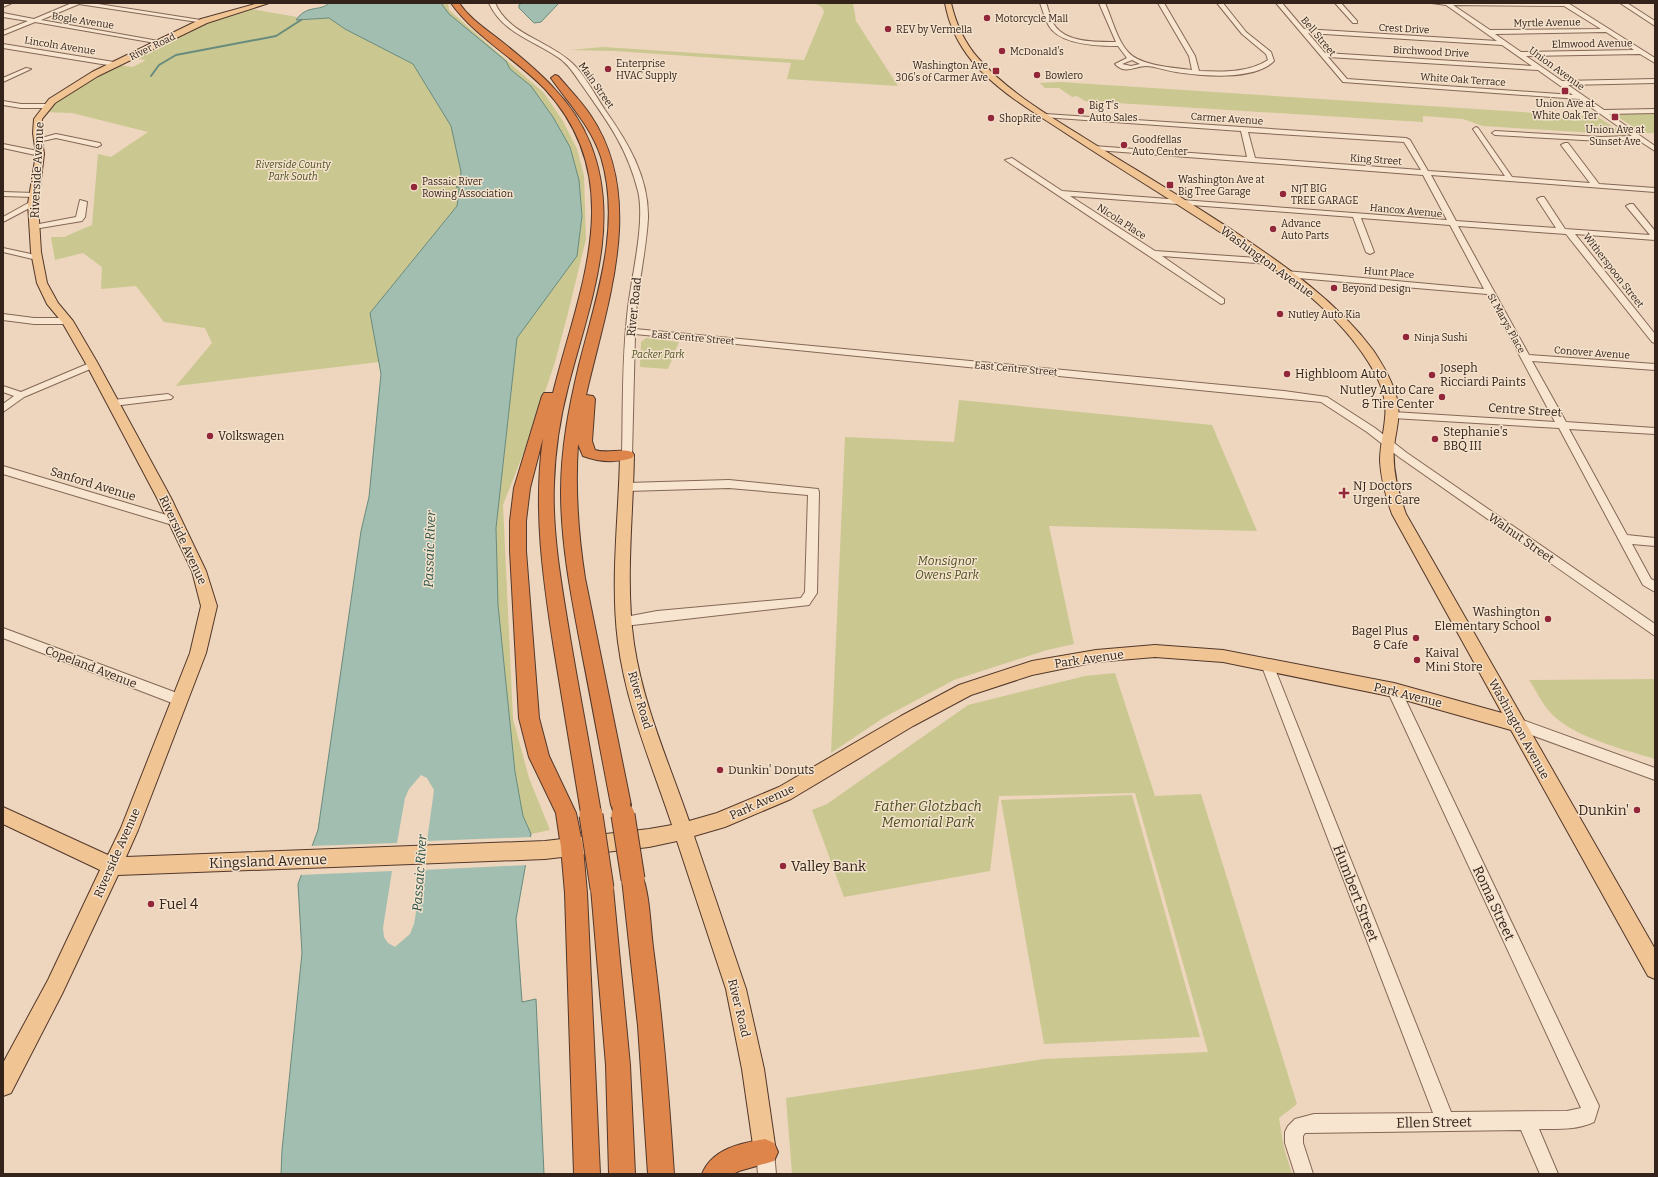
<svg xmlns="http://www.w3.org/2000/svg" width="1658" height="1177" viewBox="0 0 1658 1177" font-family="Bitter,serif">
<style>
.green{fill:#cac791}
.water{fill:#a1beb0;stroke:#688b7d}
.pier{fill:#edd6bd}
.lines{fill:none;stroke-linecap:round;stroke-linejoin:round}
.stream{stroke:#688b7d;stroke-width:2}
.minor-casing{stroke:#846756;stroke-width:2}
.major-casing{stroke:#52372b;stroke-width:2}
.highway-casing{stroke:#52372b;stroke-width:2}
.minor{fill:#f8e5d0;fill-rule:evenodd}
.major{fill:#f1c493;fill-rule:evenodd}
.highway{fill:#de854c;fill-rule:evenodd}
.highway-bridge-far1-casing{stroke:#52372b;stroke-width:20;stroke-linecap:butt}
.highway-bridge-casing{stroke:#52372b;stroke-width:25;stroke-linecap:butt}
.highway-bridge-far1{stroke:#de854c;stroke-width:18}
.highway-bridge{stroke:#de854c;stroke-width:23}
.poi-dot{fill:#92273a;stroke:#f4e2cc;stroke-width:1.5}
.labels{text-anchor:middle;stroke-width:3;stroke-linejoin:round;paint-order:stroke}
.far-poi-label{font-size:10px;fill:#34231b;stroke:#f4e2cc;text-anchor:start}
.far-street-label{font-size:10px;fill:#34231b;stroke:#f4e2cc}
.far-park-label{font-size:10px;font-style:italic;fill:#4c5022;stroke:#f4e2cc}
.street-label{font-size:12px;fill:#34231b;stroke:#f4e2cc}
.poi-label{font-size:12px;fill:#34231b;stroke:#f4e2cc;text-anchor:start}
.park-label{font-size:12px;font-style:italic;fill:#4c5022;stroke:#f4e2cc}
.water-label{font-size:13px;font-style:italic;fill:#2a534a;stroke:#f4e2cc}
.near-park-label{font-size:14px;font-style:italic;fill:#4c5022;stroke:#f4e2cc}
.near-poi-label{font-size:14px;fill:#34231b;stroke:#f4e2cc;text-anchor:start}
.near-street-label{font-size:14px;fill:#34231b;stroke:#f4e2cc}
</style>
<rect width="100%" height="100%" fill="#edd6bd"/>
<path class="green" d="M441 3H448L449 10 544 93 563 121 577 149 584 176 586 239 568 313 555 362 532 431 503 505 513 719 529 778 550 830 531 834 523 816 515 772 498 605 496 528 517 338 577 256 582 216 579 180 570 147 553 117 531 86 510 69 505 61 449 14Z
M814 3H853L856 21 898 86 787 79 791 63 615 51 570 50 603 47 804 60 824 12 822 7Z
M251 9 297 17 296 20 329 18 345 29 413 64 451 126 461 172 457 206 370 313 379 362 176 386 212 343 205 328 164 322 136 286 101 289 102 267 83 253 55 260 51 237H64L92 225 98 154 111 157 148 132 72 113 42 112 52 101 117 65 133 67 146 60 128 58C166 39 208 13 251 9Z
M1060 82 1598 117 1626 135 1483 126 1463 119 1423 116V122L1389 120 1085 101 1077 96 1072 97 1059 88H1045L1040 83Z
M1655 113V133H1643L1613 114Z
M646 338 679 342 668 369 640 367 641 342Z
M959 400 1212 425 1257 531 1049 526 1074 644 1047 650 954 680 883 718 831 753 845 437 954 442Z
M1115 673 1155 796 1201 794 1297 1104 1279 1118 1284 1148 1292 1174H792L786 1098 1044 1059 1208 1052 1135 793 999 796 990 871 844 897 812 810 827 804 968 705 1085 676Z
M1655 679V759C1623 749 1571 737 1549 711 1541 702 1536 690 1529 680Z
M1132 795 1200 1037 1044 1044 1001 800Z"/>
<path class="water" d="M329 3H441L449 14 506 61 510 69 531 86 553 117 570 147 579 180 582 216 577 256 517 338 496 528 498 605 515 772 523 816 531 834 516 919 522 1002 536 999 544 1174H281L282 1150 302 953 298 884 318 830 361 531 369 497 381 374 370 313 457 206 459 192H455L459 191V188L456 187 460 185 461 172 451 126 413 64 345 29 329 18 296 20C307 4 320 12 329 3Z
M522 3H559L541 22 534 23 519 8V5Z"/>
<path class="pier" d="M421 775 427 778 434 790 427 841 532 837 528 865 423 870 414 924 410 934 395 947 388 943 384 937 383 928 392 871 299 875 310 846 397 843 405 798 409 789Z"/>
<g class="lines">
<path class="stream" d="M151 76 159 65 176 55 276 36 301 20"/>
<defs>
<path id="minor" d="M3 3H12L3 7Z
M72 3H92L207 21 204 23 79 4 41 20 164 42 161 44 35 22 3 35V31L28 21 3 17V13L34 19Z
M489 3H495C509 35 548 40 572 63 585 75 595 95 605 110 627 141 649 177 648 218 646 255 636 291 635 329L1284 391 1327 397 1375 428 1407 453 1655 624V636L1399 457 1367 432 1321 402 635 334 632 455 627 458 623 457 622 455C623 409 622 362 627 317 630 281 646 224 638 191 627 147 607 121 582 85 574 74 568 63 556 56 532 40 502 32 489 3Z
M1040 3H1046C1049 10 1050 20 1055 26 1067 43 1098 42 1116 42L1099 3H1105C1112 19 1117 40 1128 52 1140 66 1175 68 1192 70L1189 56 1158 3H1164L1195 56 1199 71C1222 72 1248 73 1268 60L1266 54 1242 34 1217 3H1223L1246 32 1271 52 1274 61C1254 81 1202 76 1176 72 1168 71 1154 66 1146 66 1135 66 1125 75 1115 64L1127 58 1118 46C1099 46 1060 45 1049 26 1045 19 1043 11 1040 3ZM1132 60 1140 64 1131 66 1122 64Z
M1276 3H1282L1304 29 1497 41 1446 5 1432 3H1568L1655 58V63L1640 54 1526 56 1562 81 1655 79V83L1568 85 1604 110 1655 109V113L1609 114 1655 146V151L1638 140 1601 141 1495 135 1492 133 1495 131 1601 137 1632 136 1579 99 1343 82ZM1453 5 1564 6 1601 29 1490 30ZM1606 32 1634 50 1521 52 1495 34ZM1308 33 1502 45 1532 66 1325 53ZM1328 57 1538 70 1573 95 1347 79Z
M1335 3H1341L1357 21V23H1353Z
M1620 3H1627L1655 21V26Z
M3 44 114 62 117 64 114 66 3 48Z
M26 68 31 69 3 82V78Z
M3 101 21 104H47L50 106 47 108H21L3 105Z
M1045 114 1406 138 1410 140 1428 171 1505 176 1473 129 1476 127 1478 128 1512 177 1590 183 1561 145 1565 143H1568L1599 184 1655 188V192L1431 175 1456 221 1556 228 1537 199 1541 197H1544L1565 229 1650 235 1626 206 1630 204H1633L1655 231V240L1575 234 1655 334V343L1652 342 1566 234 1458 226 1529 355 1655 364V370L1532 361 1566 422 1655 428V434L1569 429 1627 535 1655 538V546L1632 544 1651 579 1655 581V592L1643 585 1559 428 1393 418 1388 415 1393 412 1555 422 1487 294 1286 277 1282 274 1286 271 1484 289 1450 225 1361 218 1374 252 1370 254 1366 252 1353 217 1070 196 1155 251 1273 259 1274 261 1270 264 1162 256 1224 299V303L1221 304 1005 160 1012 158 1062 191 1447 220 1423 175 1096 150H1093V146L1247 157 1241 131 1043 117 1042 116ZM1248 132 1404 142 1421 170 1255 158Z
M56 134 100 143 101 145 97 147 56 138 38 142 34 140Z
M3 144 43 152 44 154 40 156 3 148Z
M3 192 34 193 38 195 34 197 3 196Z
M80 200 87 202 85 217 82 221 34 229 30 227 34 225 76 217Z
M30 202 37 204 3 222V217Z
M3 248 40 256 41 258 37 260 3 252Z
M3 314 34 318H67L72 321 67 324H34L3 320Z
M92 362 97 365 95 367 24 397 3 412V404L14 396 3 392V386L21 392Z
M168 394 173 397 171 399 113 406 108 403 113 400Z
M3 466 180 519 182 522 176 526 3 474Z
M729 480 818 489 819 492 817 593 809 605 624 626 620 624 618 621 620 618 657 611 801 598 805 592 808 495 729 488 627 491 622 487 627 483Z
M3 628 185 696 187 700 185 704 180 706 3 638Z
M1267 659 1272 660 1273 664 1451 1112 1567 1111 1581 1108 1387 690 1389 686 1394 685 1399 686 1599 1106 1594 1122C1577 1130 1558 1129 1539 1129L1558 1174H1540L1521 1130 1305 1133 1303 1136V1143L1313 1174H1295L1285 1143V1132L1288 1126 1295 1119 1314 1114 1433 1113 1261 664 1262 660Z
M1517 718 1655 768V780L1512 728 1510 724 1512 720Z
M765 1143 771 1146 774 1152 776 1174H758L756 1152 759 1146Z"/>
<path id="major" d="M259 3H269L207 23 98 76 55 103 42 119 41 133 44 154 38 204 41 252 47 283 58 303 73 321 97 362 171 498 206 571 217 606 206 653 138 830 126 857 545 841 649 829 672 825C652 765 626 705 618 642 610 580 619 517 620 455L622 452H632L634 455C633 518 625 581 634 644 643 705 669 763 689 821L717 813 779 787 901 716 959 685 1032 661 1096 650 1155 645 1223 650 1394 683 1502 713 1392 514C1386 497 1381 479 1380 461 1380 446 1384 432 1385 418 1388 394 1376 373 1363 354 1331 307 1282 273 1235 242 1180 205 1123 171 1067 134 1034 112 998 92 972 61 958 44 949 25 945 3H951C956 24 964 42 978 58 1007 91 1046 114 1083 137 1134 169 1187 200 1238 234 1287 267 1337 302 1373 350 1383 365 1393 382 1397 399 1401 415 1396 431 1394 446 1392 470 1398 492 1406 514L1655 949V979L1648 976 1511 730 1394 697 1223 662 1155 657 1096 662 1032 675 971 695 913 726 791 799 725 827 694 836 746 989 764 1069 776 1152 773 1160 765 1163 757 1160 754 1152 742 1069 726 989 677 841 649 847 545 859 118 875 62 994 11 1093 3 1096V1063L48 980 100 870 3 824V807L108 855 121 828 190 653 201 606 192 571 157 498 85 362 62 322 47 304 37 283 31 252 28 204 36 154 33 133 34 119 49 99 92 72 201 19Z"/>
<path id="highway" d="M451 3H459C470 19 486 29 501 41 536 69 573 100 590 143 623 224 588 308 568 387 560 418 555 451 554 483 552 532 561 582 569 631 579 692 591 752 601 813L598 820 591 822 584 820 581 813C572 758 563 704 554 649 543 579 533 509 543 438L530 488 526 521V551L539 718 549 756 576 813 583 847 587 893 600 1174H574L565 893 561 847 556 813 529 757 519 718 510 551V521L514 488 542 396 544 393H553C579 289 630 181 545 89 516 59 474 36 451 3Z
M555 75 558 76C569 89 582 102 591 116 647 200 606 306 586 395L593 396 595 399 592 441 595 450C607 454 620 448 632 452L634 455 632 458C615 463 599 462 583 456L578 444C575 489 578 533 585 578L631 805 628 812 621 814 614 812 611 805C601 754 592 703 582 653 572 600 561 546 561 492 561 448 569 407 579 365 596 298 622 226 601 157 591 126 569 104 551 78Z
M633 869 641 872C650 894 650 923 653 947 663 1022 669 1098 674 1174H648L638 1026 622 879 625 872Z
M602 878 610 881 613 888 630 1065 635 1174H609L606 1065 591 888 594 881Z
M765 1139 774 1143 778 1152 774 1161 739 1171 733 1174H702C712 1149 740 1143 765 1139Z"/>
</defs>
<use href="#minor" class="minor-casing"/>
<use href="#major" class="major-casing"/>
<use href="#highway" class="highway-casing"/>
<use href="#minor" class="minor"/>
<use href="#major" class="major"/>
<use href="#highway" class="highway"/>
<defs>
<path id="highway-bridge-far1" d="M621 805 623 816
M591 813V816"/>
<path id="highway-bridge" d="M591 815 602 888
M623 815 633 879"/>
</defs>
<use href="#highway-bridge-far1" class="highway-bridge-far1-casing"/>
<use href="#highway-bridge" class="highway-bridge-casing"/>
<use href="#highway-bridge-far1" class="highway-bridge-far1"/>
<use href="#highway-bridge" class="highway-bridge"/>
</g>
<g class="poi-dot">
<circle cx="987" cy="18" r="4"/>
<circle cx="888" cy="29" r="4"/>
<circle cx="1002" cy="51" r="4"/>
<circle cx="608" cy="69" r="4"/>
<rect x="992" y="67" width="8" height="8" rx="2"/>
<circle cx="1037" cy="75" r="4"/>
<rect x="1561" y="87" width="8" height="8" rx="2"/>
<circle cx="1081" cy="111" r="4"/>
<rect x="1611" y="113" width="8" height="8" rx="2"/>
<circle cx="991" cy="118" r="4"/>
<circle cx="1124" cy="145" r="4"/>
<rect x="1166" y="181" width="8" height="8" rx="2"/>
<circle cx="414" cy="187" r="4"/>
<circle cx="1283" cy="194" r="4"/>
<circle cx="1273" cy="229" r="4"/>
<circle cx="1334" cy="288" r="4"/>
<circle cx="1280" cy="314" r="4"/>
<circle cx="1406" cy="337" r="4"/>
<circle cx="1287" cy="374" r="4"/>
<circle cx="1432" cy="375" r="4"/>
<circle cx="1442" cy="397" r="4"/>
<circle cx="210" cy="436" r="4"/>
<circle cx="1435" cy="439" r="4"/>
<path d="M1342 487h4v4h4v4h-4v4h-4v-4h-4v-4h4z"/>
<circle cx="1548" cy="619" r="4"/>
<circle cx="1416" cy="638" r="4"/>
<circle cx="1417" cy="660" r="4"/>
<circle cx="720" cy="770" r="4"/>
<circle cx="1637" cy="810" r="4"/>
<circle cx="783" cy="866" r="4"/>
<circle cx="151" cy="904" r="4"/>
</g>
<g class="labels">
<g class="far-poi-label">
<text x="995" y="22">Motorcycle Mall</text>
<text x="896" y="33">REV by Vermella</text>
<text x="1010" y="55">McDonald's</text>
<text x="616" y="67">Enterprise<tspan x="616" dy="12">HVAC Supply</tspan></text>
<text x="988" y="69" text-anchor="end">Washington Ave<tspan x="988" dy="12">306's of Carmer Ave</tspan></text>
<text x="1045" y="79">Bowlero</text>
<text x="1565" y="107" text-anchor="middle">Union Ave at<tspan x="1565" dy="12">White Oak Ter</tspan></text>
<text x="1089" y="109">Big T's<tspan x="1089" dy="12">Auto Sales</tspan></text>
<text x="999" y="122">ShopRite</text>
<text x="1615" y="133" text-anchor="middle">Union Ave at<tspan x="1615" dy="12">Sunset Ave</tspan></text>
<text x="1132" y="143">Goodfellas<tspan x="1132" dy="12">Auto Center</tspan></text>
<text x="1178" y="183">Washington Ave at<tspan x="1178" dy="12">Big Tree Garage</tspan></text>
<text x="422" y="185">Passaic River<tspan x="422" dy="12">Rowing Association</tspan></text>
<text x="1291" y="192">NJT BIG<tspan x="1291" dy="12">TREE GARAGE</tspan></text>
<text x="1281" y="227">Advance<tspan x="1281" dy="12">Auto Parts</tspan></text>
<text x="1342" y="292">Beyond Design</text>
<text x="1288" y="318">Nutley Auto Kia</text>
<text x="1414" y="341">Ninja Sushi</text>
</g>
<g class="far-street-label">
<text transform="translate(83 20) rotate(9)" y="4">Bogle Avenue</text>
<text transform="translate(1547 22) rotate(-1)" y="4">Myrtle Avenue</text>
<text transform="translate(1404 28) rotate(3)" y="4">Crest Drive</text>
<text transform="translate(1319 36) rotate(50)" y="4">Bell Street</text>
<text transform="translate(1592 43) rotate(-1)" y="4">Elmwood Avenue</text>
<text transform="translate(60 45) rotate(9)" y="4">Lincoln Avenue</text>
<text transform="translate(152 46) rotate(-26)" y="4">River Road</text>
<text transform="translate(1431 51) rotate(3)" y="4">Birchwood Drive</text>
<text transform="translate(1557 68) rotate(36)" y="4">Union Avenue</text>
<text transform="translate(1463 79) rotate(4)" y="4">White Oak Terrace</text>
<text transform="translate(597 85) rotate(55)" y="4">Main Street</text>
<text transform="translate(1227 118) rotate(4)" y="4">Carmer Avenue</text>
<text transform="translate(1376 159) rotate(4)" y="4">King Street</text>
<text transform="translate(1406 210) rotate(5)" y="4">Hancox Avenue</text>
<text transform="translate(1122 221) rotate(33)" y="4">Nicola Place</text>
<text transform="translate(1614 270) rotate(52)" y="4">Witherspoon Street</text>
<text transform="translate(1389 272) rotate(5)" y="4">Hunt Place</text>
<text transform="translate(1507 323) rotate(61)" y="4">St Marys Place</text>
<text transform="translate(693 337) rotate(5)" y="4">East Centre Street</text>
<text transform="translate(1592 352) rotate(4)" y="4">Conover Avenue</text>
<text transform="translate(1016 368) rotate(5)" y="4">East Centre Street</text>
</g>
<g class="far-park-label">
<text x="293" y="168">Riverside County<tspan x="293" dy="12">Park South</tspan></text>
<text x="658" y="358">Packer Park</text>
</g>
<g class="street-label">
<text transform="translate(37 170) rotate(-87)" y="4">Riverside Avenue</text>
<text transform="translate(1267 262) rotate(36)" y="4">Washington Avenue</text>
<text transform="translate(634 307) rotate(-84)" y="4">River Road</text>
<text transform="translate(1525 410) rotate(4)" y="4">Centre Street</text>
<text transform="translate(93 484) rotate(17)" y="4">Sanford Avenue</text>
<text transform="translate(1521 538) rotate(35)" y="4">Walnut Street</text>
<text transform="translate(183 540) rotate(65)" y="4">Riverside Avenue</text>
<text transform="translate(1089 659) rotate(-8)" y="4">Park Avenue</text>
<text transform="translate(91 667) rotate(21)" y="4">Copeland Avenue</text>
<text transform="translate(1408 695) rotate(14)" y="4">Park Avenue</text>
<text transform="translate(640 700) rotate(74)" y="4">River Road</text>
<text transform="translate(1519 729) rotate(61)" y="4">Washington Avenue</text>
<text transform="translate(762 802) rotate(-24)" y="4">Park Avenue</text>
<text transform="translate(117 853) rotate(-66)" y="4">Riverside Avenue</text>
<text transform="translate(739 1008) rotate(76)" y="4">River Road</text>
</g>
<g class="poi-label">
<text x="1440" y="372">Joseph<tspan x="1440" dy="14">Ricciardi Paints</tspan></text>
<text x="1295" y="378">Highbloom Auto</text>
<text x="1434" y="394" text-anchor="end">Nutley Auto Care<tspan x="1434" dy="14">&amp; Tire Center</tspan></text>
<text x="1443" y="436">Stephanie's<tspan x="1443" dy="14">BBQ III</tspan></text>
<text x="218" y="440">Volkswagen</text>
<text x="1353" y="490">NJ Doctors<tspan x="1353" dy="14">Urgent Care</tspan></text>
<text x="1540" y="616" text-anchor="end">Washington<tspan x="1540" dy="14">Elementary School</tspan></text>
<text x="1408" y="635" text-anchor="end">Bagel Plus<tspan x="1408" dy="14">&amp; Cafe</tspan></text>
<text x="1425" y="657">Kaival<tspan x="1425" dy="14">Mini Store</tspan></text>
<text x="728" y="774">Dunkin' Donuts</text>
</g>
<g class="park-label">
<text x="947" y="565">Monsignor<tspan x="947" dy="14">Owens Park</tspan></text>
</g>
<g class="water-label">
<text transform="translate(429 549) rotate(-88)" y="5">Passaic River</text>
<text transform="translate(419 873) rotate(-86)" y="5">Passaic River</text>
</g>
<g class="near-park-label">
<text x="928" y="811">Father Glotzbach<tspan x="928" dy="16">Memorial Park</tspan></text>
</g>
<g class="near-poi-label">
<text x="1629" y="815" text-anchor="end">Dunkin'</text>
<text x="791" y="871">Valley Bank</text>
<text x="159" y="909">Fuel 4</text>
</g>
<g class="near-street-label">
<text transform="translate(268 861) rotate(-2)" y="5">Kingsland Avenue</text>
<text transform="translate(1356 893) rotate(69)" y="5">Humbert Street</text>
<text transform="translate(1494 903) rotate(65)" y="5">Roma Street</text>
<text transform="translate(1434 1122) rotate(-1)" y="5">Ellen Street</text>
</g>
</g>
<rect width="1658" height="1177" fill="none" stroke="#34231b" stroke-width="8"/>
</svg>
